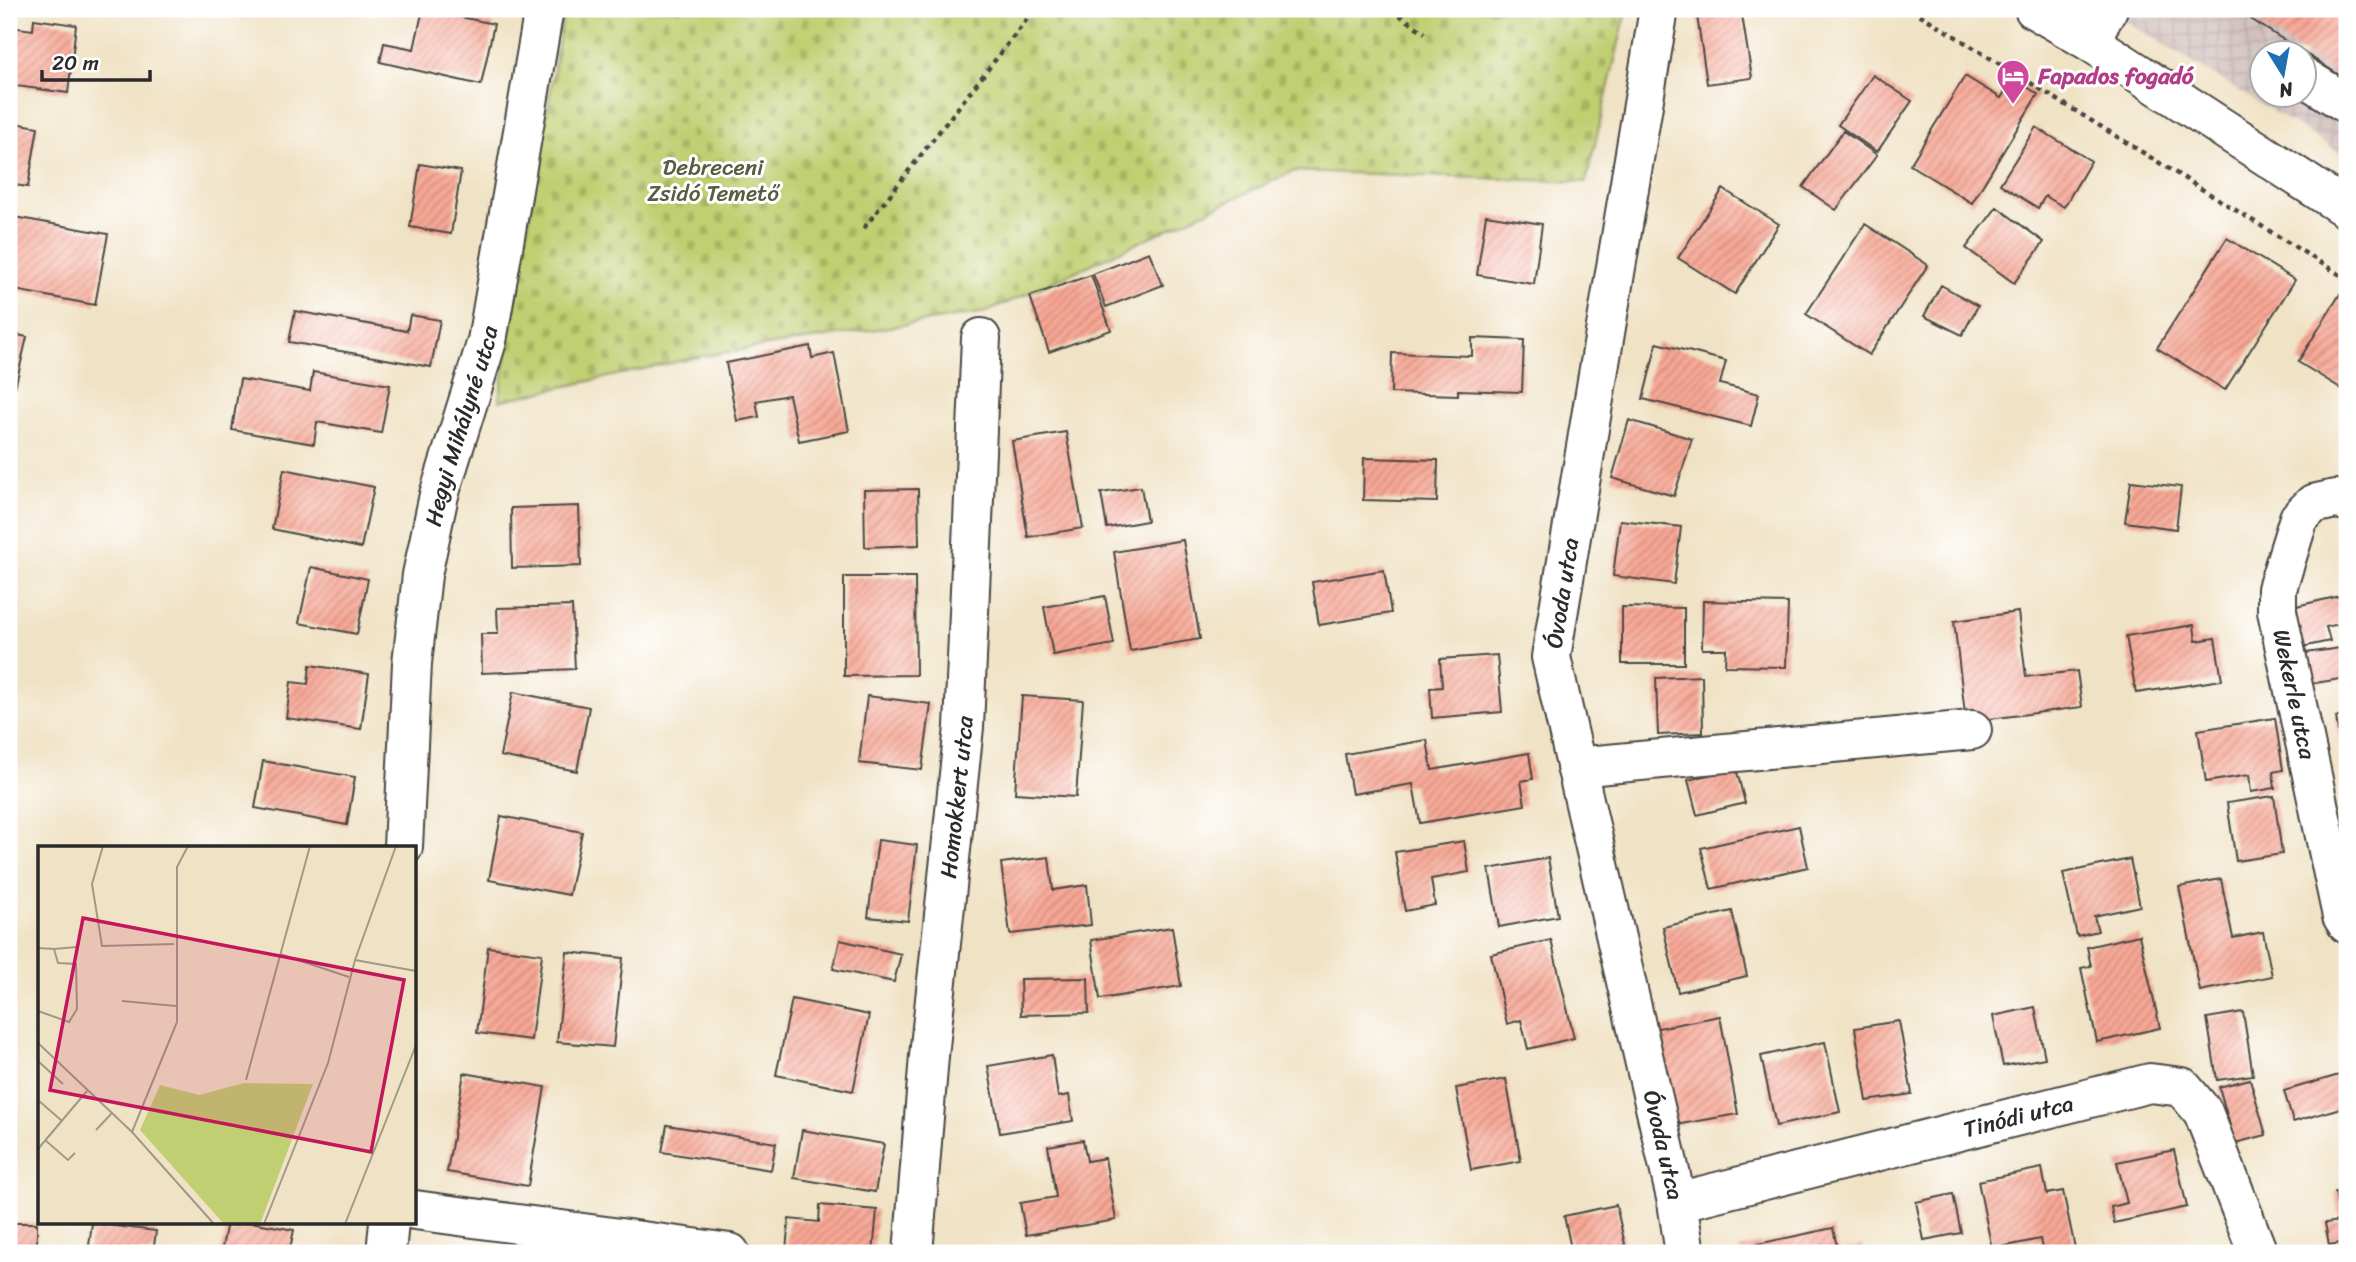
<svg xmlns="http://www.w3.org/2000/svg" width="2356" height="1262" viewBox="0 0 2356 1262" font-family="Sriracha,sans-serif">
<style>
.industrial{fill:url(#industrial-grid);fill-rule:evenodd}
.cemetery{fill:url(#cemetery-stones);stroke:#767d4e;stroke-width:2}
.building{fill:url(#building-hatch)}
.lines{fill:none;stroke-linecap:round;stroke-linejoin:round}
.minor-casing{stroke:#494642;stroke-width:42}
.path{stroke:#494642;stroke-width:4.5;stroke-dasharray:5 5;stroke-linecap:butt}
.minor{stroke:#fff;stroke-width:38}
.labels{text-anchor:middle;stroke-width:6;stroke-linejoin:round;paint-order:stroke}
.hotel-label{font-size:23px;font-weight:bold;fill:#b23c85;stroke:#fff;text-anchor:start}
.park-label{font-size:23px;fill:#585c40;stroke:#fff}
.street-label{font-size:23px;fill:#2b2b2b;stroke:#fff}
.inset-road{fill:none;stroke:#a19987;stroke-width:2}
.view{fill:#c2185b;fill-opacity:0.15;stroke:#c2185b;stroke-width:3.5}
.inset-edge{fill:none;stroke:#2b2b2b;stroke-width:3.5}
</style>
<defs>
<pattern id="industrial-grid" width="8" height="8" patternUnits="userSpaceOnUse" patternTransform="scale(1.75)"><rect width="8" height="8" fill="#d1c0bc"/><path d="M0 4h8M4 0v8" fill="none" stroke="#b4a5a2"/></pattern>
<pattern id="cemetery-stones" width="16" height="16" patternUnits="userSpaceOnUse" patternTransform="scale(1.75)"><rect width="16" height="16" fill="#c0cf71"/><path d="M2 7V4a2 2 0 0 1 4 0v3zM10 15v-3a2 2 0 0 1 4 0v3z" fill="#a5b262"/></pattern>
<pattern id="building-hatch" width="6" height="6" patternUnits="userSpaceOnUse" patternTransform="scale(1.75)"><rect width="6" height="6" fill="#f8a795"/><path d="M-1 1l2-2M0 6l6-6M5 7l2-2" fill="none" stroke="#c9887a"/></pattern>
</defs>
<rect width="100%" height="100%" fill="#fff"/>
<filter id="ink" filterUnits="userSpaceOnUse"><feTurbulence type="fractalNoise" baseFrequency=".0143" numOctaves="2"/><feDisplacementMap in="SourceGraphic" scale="14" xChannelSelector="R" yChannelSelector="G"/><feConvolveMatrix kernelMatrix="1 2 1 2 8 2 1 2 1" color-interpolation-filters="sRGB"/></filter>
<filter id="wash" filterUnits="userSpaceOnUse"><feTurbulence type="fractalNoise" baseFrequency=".00686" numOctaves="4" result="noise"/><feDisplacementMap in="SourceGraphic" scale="28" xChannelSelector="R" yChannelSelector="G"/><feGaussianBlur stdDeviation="1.57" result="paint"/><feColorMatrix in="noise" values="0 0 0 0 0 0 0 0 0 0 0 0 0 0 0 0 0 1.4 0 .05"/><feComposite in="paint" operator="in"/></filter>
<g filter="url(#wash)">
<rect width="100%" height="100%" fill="#f0e2c4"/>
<path class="industrial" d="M2106 9H2347V157ZM2262 52H2304V94H2262Z"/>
<path class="cemetery" d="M564 9H1627L1586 182 1294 171 987 312 703 356 499 401Z"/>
<g id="blocks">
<path class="building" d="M423 9 494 24 481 85 380 62 384 43 414 49Z
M1696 9H1741L1752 78 1707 84Z
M2235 9H2347V80Z
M34 19 76 25 68 93 9 85V27L33 30Z
M1873 75 1912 101 1877 152 1838 125Z
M1965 76 2001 98 2013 78 2038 94 1972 203 1910 165Z
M9 122 38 127 28 187 9 184Z
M2036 127 2091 161 2064 207 2045 196 2038 208 2000 184Z
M1843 131 1877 155 1836 210 1803 187Z
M420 164 461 171 451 234 410 227Z
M1723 189 1779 224 1735 294 1678 258Z
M1997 207 2044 242 2014 283 1966 248Z
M1486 215 1542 224 1534 284 1477 275Z
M9 216 108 234 95 305 9 289Z
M1865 224 1928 265 1869 355 1806 314Z
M2227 238 2295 280 2225 390 2157 348Z
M1149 252 1163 285 1106 307 1093 274Z
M1091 275 1111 330 1049 352 1030 296Z
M1941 285 1978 306 1962 335 1924 316Z
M2340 294 2347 298V392L2298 362Z
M295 311 407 331 410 315 440 320 431 367 289 342Z
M9 333 27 337 15 388 9 386Z
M1472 338 1524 340 1522 392 1458 390V395L1391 393 1392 353 1472 356Z
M1657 343 1726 361 1720 384 1759 394 1751 426 1643 399Z
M810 346 812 358 834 353 849 431 799 441 789 395 756 401 759 417 737 421 726 363Z
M313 372 390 385 381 433 317 422 314 444 232 430 240 379 310 391Z
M1629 420 1692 439 1674 496 1612 478Z
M1066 432 1083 528 1028 537 1012 441Z
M1364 458 1438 460 1437 502 1363 500Z
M284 469 374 487 361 548 272 529Z
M2131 481 2181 487 2176 529 2125 522Z
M1141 487 1147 521 1107 528 1101 493Z
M918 489 919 545 865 547 864 490Z
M579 506 581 566 512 568 511 508Z
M1620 520 1681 527 1674 584 1613 576Z
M1183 540 1200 639 1130 651 1114 552Z
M311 567 368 579 357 634 299 623Z
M1384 570 1391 613 1319 625 1312 582Z
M844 577H915L916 675 844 676Z
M1105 596 1114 644 1053 655 1044 607Z
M2340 596 2347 622 2326 627 2330 641 2288 650 2279 610Z
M1703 601 1788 603 1786 667 1725 666 1726 649H1702Z
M572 606 575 669 482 673 481 634H498L497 608Z
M1622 607 1684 608V664H1622Z
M2018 612 2026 677 2077 671 2082 707 1966 722 1954 621Z
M2194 625 2196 641 2215 638 2222 680 2136 693 2126 636Z
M2347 647V678L2296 686 2292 655Z
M1497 655 1502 712 1432 718 1430 688 1442 687 1440 659Z
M310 665 369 674 361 729 286 718 291 682 308 684Z
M1702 676 1703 733 1658 735 1656 678Z
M513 692 589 707 577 771 500 756Z
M867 696 931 704 922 770 859 763Z
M1022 696 1083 700 1076 797 1015 793Z
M2347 716V768L2344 769 2336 717Z
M2275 718 2283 770 2273 772 2275 788 2251 792 2249 775 2206 782 2198 730Z
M1427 740 1432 770 1529 753 1533 779 1521 781 1525 805 1420 823 1413 784 1352 794 1345 754Z
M263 761 355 777 347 825 255 808Z
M1736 768 1745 803 1697 815 1688 780Z
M2274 796 2282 854 2236 861 2227 803Z
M501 816 582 832 569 895 489 880Z
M1799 826 1808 867 1711 889 1701 848Z
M878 840 917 845 908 921 868 917Z
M1464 841 1469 872 1431 879 1435 905 1405 911 1395 852Z
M1049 857 1053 890 1087 885 1091 925 1010 934 1001 863Z
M1548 858 1558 916 1499 927 1489 869Z
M2130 859 2140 906 2094 916 2098 931 2077 936 2063 873Z
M2221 879 2233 938 2263 932 2272 976 2200 991 2179 887Z
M1732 911 1747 976 1678 992 1663 927Z
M1172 927 1181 986 1100 999 1091 940Z
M2139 935 2160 1028 2097 1042 2081 968 2091 966 2087 947Z
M840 940 901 954 894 982 833 969Z
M1551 940 1574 1038 1528 1049 1521 1020 1507 1024 1491 954Z
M488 947 542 954 531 1040 477 1033Z
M567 952 623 958 613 1047 557 1042Z
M1088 978 1089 1013 1021 1015 1020 979Z
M792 999 869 1015 853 1091 776 1075Z
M2035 1007 2045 1058 2003 1066 1993 1016Z
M2243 1012 2253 1075 2217 1080 2207 1018Z
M1720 1016 1738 1114 1670 1126 1653 1029Z
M1899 1021 1912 1094 1867 1101 1855 1028Z
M1825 1042 1840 1112 1776 1126 1761 1056Z
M1052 1055 1058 1097 1069 1095 1073 1121 1000 1133 988 1066Z
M464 1073 545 1087 528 1186 447 1172Z
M2339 1075 2347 1106 2293 1122 2284 1091Z
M1506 1079 1521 1161 1471 1170 1456 1088Z
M2250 1079 2266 1135 2235 1143 2219 1087Z
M667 1125 776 1143 771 1170 662 1152Z
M802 1130 884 1144 875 1192 794 1178Z
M1083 1140 1087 1161 1105 1158 1116 1220 1026 1235 1020 1203 1056 1197 1048 1146Z
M2174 1150 2187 1207 2114 1223 2111 1207 2127 1203 2117 1162Z
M2042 1168 2047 1194 2063 1191 2076 1253H2043L2040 1239 1992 1249 1978 1181Z
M2347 1190V1242L2329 1245 2325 1223 2340 1221 2335 1192Z
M1953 1194 1961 1233 1924 1240 1916 1202Z
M820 1205 877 1210 873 1253H818L786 1250 789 1219 819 1222Z
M1616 1205 1627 1253H1572L1564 1216Z
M227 1222H251L294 1230 289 1253H221Z
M9 1223H37V1253H9Z
M92 1223 156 1231 153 1253H88Z
M1833 1228 1838 1252 1862 1246 1864 1253H1740L1739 1248Z"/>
</g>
</g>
<g filter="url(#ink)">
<use href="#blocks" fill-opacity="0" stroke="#494642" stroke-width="2"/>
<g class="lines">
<defs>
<g id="minor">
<path id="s1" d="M1659 9 1551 657 1677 1202 1685 1253"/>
<path d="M2034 9 2089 41 2347 209"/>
<path d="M2089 41 2108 9"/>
<path d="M2304 77 2347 104"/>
<path id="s2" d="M2347 501 2335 499 2313 504 2299 518 2277 589V611L2342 916 2347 924"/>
<path d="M1576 767 1972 730"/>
<path id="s3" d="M403 847 412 663 422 575 439 495 487 341 544 9"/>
<path id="s4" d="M1677 1202 2150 1083 2182 1087 2203 1112 2258 1253"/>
<path d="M415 1210 730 1253"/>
<path d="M386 1253 389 1222"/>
<path id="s5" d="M913 1253 929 1056 964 727 981 338"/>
</g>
</defs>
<use href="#minor" class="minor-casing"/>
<path class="path" d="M1391 9 1425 33
M1911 9 2347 279
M864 228 1035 9"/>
<use href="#minor" class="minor"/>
</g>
</g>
<defs>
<symbol id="hotel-pin" viewBox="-11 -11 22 30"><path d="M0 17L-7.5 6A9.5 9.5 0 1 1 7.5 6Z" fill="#d1479c" stroke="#fff"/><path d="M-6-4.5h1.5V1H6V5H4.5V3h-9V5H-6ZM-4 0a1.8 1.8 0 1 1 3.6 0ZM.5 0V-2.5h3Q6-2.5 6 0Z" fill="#fff"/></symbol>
</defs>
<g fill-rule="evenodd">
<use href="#hotel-pin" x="1994" y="57" width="38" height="52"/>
</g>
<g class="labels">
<g class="hotel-label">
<text x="2038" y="84">Fapados fogadó</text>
</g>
<g class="park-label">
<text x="713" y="175">Debreceni<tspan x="713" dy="26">Zsidó Temető</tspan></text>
</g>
<g class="street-label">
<text dy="8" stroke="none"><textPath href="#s3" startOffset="427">Hegyi Mihályné utca</textPath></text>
<text transform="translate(1562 593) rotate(-81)" y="8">Óvoda utca</text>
<text dy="8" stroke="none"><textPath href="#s2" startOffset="236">Wekerle utca</textPath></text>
<text dy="8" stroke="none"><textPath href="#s5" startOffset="458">Homokkert utca</textPath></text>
<text dy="8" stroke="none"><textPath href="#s4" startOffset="352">Tinódi utca</textPath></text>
<text dy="8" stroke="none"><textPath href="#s1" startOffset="1158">Óvoda utca</textPath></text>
</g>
</g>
<g transform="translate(38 846)">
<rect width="378" height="378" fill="#f0e2c4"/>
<path d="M206 237 275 238 222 378H186L102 284 122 239 161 249Z" fill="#c0cf71"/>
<path class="inset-road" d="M65 0 54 38 64 100 136 98M0 102 16 103 20 117 38 118 39 163 31 176 0 165M16 103 39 101M242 108 311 131M317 114 378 125M84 155 138 160M0 197 94 286 176 378M0 215 25 238M208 234 272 0M0 254 24 275M58 284 74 267M94 286 139 176V21L150 0M7 294 30 314 37 307M0 303 49 245M226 378 290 217 317 114 358 0M307 378 378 199"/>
<path class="view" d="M45 72 366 134 333 306 12 244Z"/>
<rect width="378" height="378" class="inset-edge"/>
</g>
<rect width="2356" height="1262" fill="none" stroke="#fff" stroke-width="35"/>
<g transform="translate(2283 74) rotate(169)"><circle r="33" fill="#ffffff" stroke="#aaaaaa" stroke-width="2"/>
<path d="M0-5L12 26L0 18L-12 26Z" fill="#1f6fb2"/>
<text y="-10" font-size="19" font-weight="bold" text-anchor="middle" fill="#2b2b2b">N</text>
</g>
<path d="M42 70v10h108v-10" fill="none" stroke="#2b2b2b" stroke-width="3.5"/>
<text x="52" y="70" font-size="21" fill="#2b2b2b" stroke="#ffffff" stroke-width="5" paint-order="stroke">20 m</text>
</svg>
